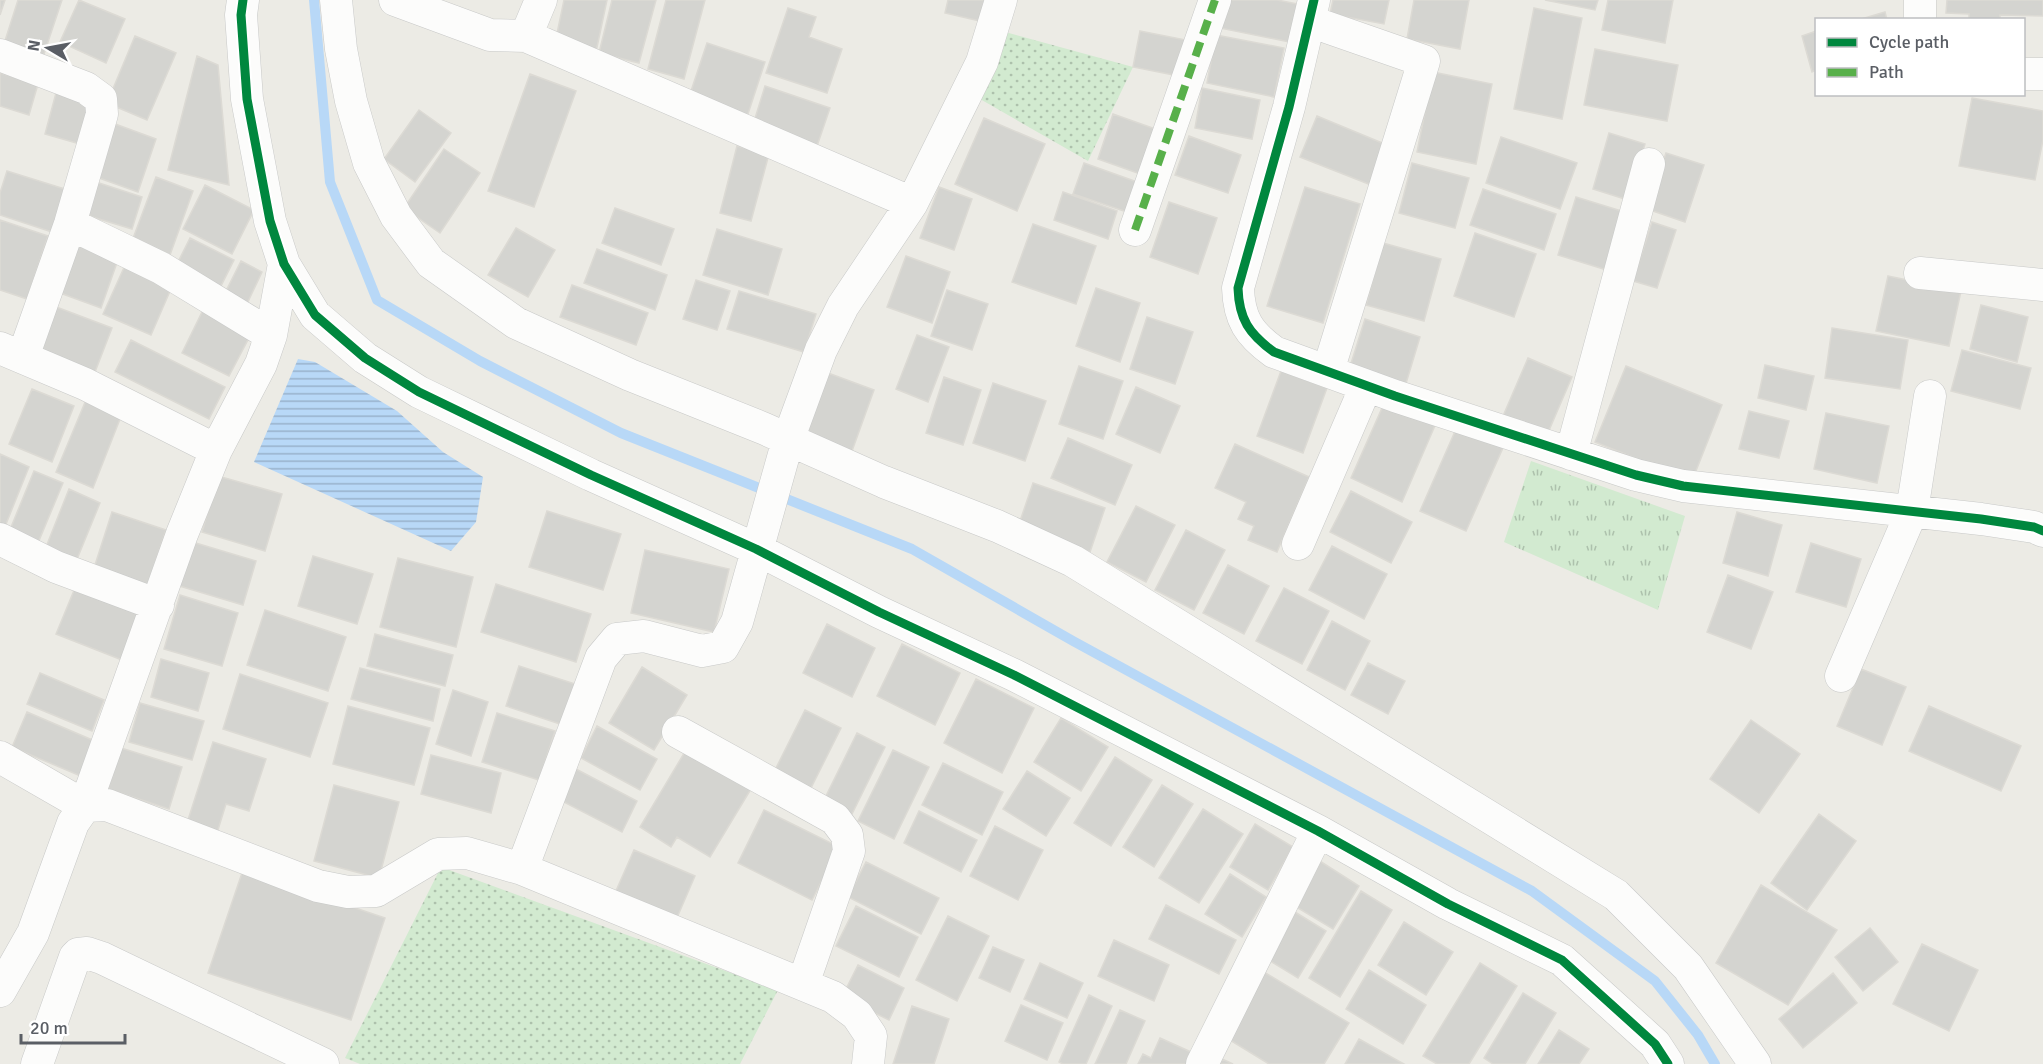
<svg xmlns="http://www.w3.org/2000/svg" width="2043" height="1064" viewBox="0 0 2043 1064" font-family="Signika,sans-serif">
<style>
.grass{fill:url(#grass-tufts)}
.park{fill:url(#park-dots)}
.water{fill:url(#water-rules)}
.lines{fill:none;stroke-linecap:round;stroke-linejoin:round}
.stream{stroke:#b8d8f7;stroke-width:10}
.building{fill:#d4d4d0;stroke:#dcdad4;stroke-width:1.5}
.minor-casing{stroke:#c8c9c8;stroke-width:33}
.minor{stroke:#fcfcfb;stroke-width:32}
.quiet{stroke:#58b04a;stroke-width:8;stroke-dasharray:15 8;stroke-linecap:butt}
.cycleway-casing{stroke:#fff;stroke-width:13}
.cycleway{stroke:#00873e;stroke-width:9}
</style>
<defs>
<pattern id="grass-tufts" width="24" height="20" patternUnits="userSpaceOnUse" patternTransform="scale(1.5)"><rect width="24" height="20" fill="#d2ead0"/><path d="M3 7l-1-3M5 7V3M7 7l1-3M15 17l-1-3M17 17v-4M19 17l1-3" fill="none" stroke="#adc1ac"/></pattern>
<pattern id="park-dots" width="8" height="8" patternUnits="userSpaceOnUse" patternTransform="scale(1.5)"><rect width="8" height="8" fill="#d2ead0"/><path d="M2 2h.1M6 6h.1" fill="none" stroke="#adc1ac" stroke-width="1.8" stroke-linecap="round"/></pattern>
<pattern id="water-rules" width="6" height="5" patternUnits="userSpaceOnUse" patternTransform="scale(1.5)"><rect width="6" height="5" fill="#b8d8f7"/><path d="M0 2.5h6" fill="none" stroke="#99b2cc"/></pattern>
</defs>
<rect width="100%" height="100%" fill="#ecebe5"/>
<path class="grass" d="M1531 461 1685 516 1658 610 1504 542Z"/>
<path class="park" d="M1005 32 1133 67 1088 161 980 99Z
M441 867 778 990 740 1064H360L345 1058Z"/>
<path class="water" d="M298 359 315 362 397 411 443 452 483 477 476 522 451 551 254 462Z"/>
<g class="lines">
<path class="stream" d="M314 0 330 182 377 300 480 361 621 433 912 549 1073 641 1532 891 1655 981 1698 1035 1715 1064"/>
</g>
<path class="building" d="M0 0H5L0 15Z
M18 0H62L42 60 3 47Z
M79 0 125 19 106 63 60 42Z
M564 0H607L596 52 555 43Z
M612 0H656L639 63 599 53Z
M666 0H705L684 79 648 69Z
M948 0H984L980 21 945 13Z
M1225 0H1277L1298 4 1290 42 1220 28Z
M1333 0H1389L1384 24 1330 14Z
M1414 0H1469L1460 49 1407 39Z
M1545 0H1598L1595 10Z
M1608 0H1673L1665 43 1602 30Z
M1947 0H2043V16L2000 15V20H1969V14L1946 13Z
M788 8 816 17 809 37 842 49 827 93 766 73Z
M1534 8 1582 18 1562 119 1514 109Z
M1885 12 1887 20H1858Z
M1140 31 1191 41 1184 77 1133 67Z
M1816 31V70L1812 72 1802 36Z
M1216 35 1284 48 1274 97 1207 83Z
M135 36 176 53 147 120 107 103Z
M707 43 765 62 746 120 688 100Z
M1595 49 1678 65 1667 121 1584 105Z
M197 56 218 65 229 185 168 170Z
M1433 72 1492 84 1476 164 1417 152Z
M0 73 38 84 29 115 0 106Z
M530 74 576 91 534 207 488 191Z
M765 86 830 108 816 149 752 128Z
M1202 88 1260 100 1252 139 1195 128Z
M56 93 99 106 87 146 45 134Z
M1972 98 2043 111V140L2035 180 1959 166Z
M419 110 451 133 415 182 384 159Z
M1113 114 1161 131 1146 176 1098 159Z
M1317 116 1387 145 1371 185 1300 157Z
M984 118 1045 144 1017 211 955 184Z
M107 121 156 139 138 192 88 174Z
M1609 133 1645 144 1628 200 1593 189Z
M1189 136 1241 155 1228 193 1175 175Z
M1501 137 1577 163 1560 209 1486 183Z
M737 146 769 154 751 221 720 213Z
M444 149 480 173 440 233 404 208Z
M1666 153 1704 165 1685 222 1647 209Z
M1084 163 1140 183 1130 213 1073 194Z
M1412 163 1469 178 1455 228 1399 213Z
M7 171 68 190 55 233 0 215V193Z
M156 177 193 191 170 255 132 241Z
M96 182 142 197 132 229 86 215Z
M205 185 254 210 232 254 183 229Z
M939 187 972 199 954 250 920 238Z
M1305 187 1360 204 1323 323 1267 306Z
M1483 189 1556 214 1544 250 1470 225Z
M1063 192 1117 211 1108 239 1054 220Z
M1576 197 1628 213 1610 271 1558 255Z
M1169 202 1217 218 1198 274 1150 257Z
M615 208 674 229 661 265 602 243Z
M0 220 48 236 27 299 0 290Z
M1652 222 1676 230 1657 288 1633 281Z
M1033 224 1096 246 1076 304 1012 282Z
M516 228 555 250 528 297 488 275Z
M717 229 782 249 768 295 703 275Z
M1475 233 1536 254 1514 317 1454 296Z
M190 238 234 260 218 292 174 270Z
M78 242 119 257 101 308 60 293Z
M1383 243 1441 259 1424 321 1366 305Z
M597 249 667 275 655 310 584 283Z
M906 256 950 272 932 323 887 307Z
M127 261 174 282 151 335 103 314Z
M241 261 262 272 245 308 223 297Z
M1888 276 1961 291 1949 346 1876 331Z
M696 280 730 291 717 330 683 319Z
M572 285 648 313 636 345 560 317Z
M1096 288 1140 303 1120 362 1076 346Z
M947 290 988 304 972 350 931 336Z
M739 291 816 314 804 352 727 329Z
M51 305 112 328 95 372 34 348Z
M1981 305 2028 317 2017 362 1970 349Z
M203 310 251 334 229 376 182 353Z
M1147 317 1193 332 1175 384 1130 369Z
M1365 319 1420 337 1404 390 1348 373Z
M1832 328 1908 340 1900 389 1825 378Z
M917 335 949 347 928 402 896 389Z
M131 340 225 387 209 419 115 372Z
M1962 350 2031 368 2020 409 1951 391Z
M1528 358 1572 377 1547 435 1503 416Z
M1765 365 1814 376 1806 410 1758 398Z
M1079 366 1123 381 1103 439 1059 424Z
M1626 366 1722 405 1692 481 1595 442Z
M1281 371 1327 388 1303 453 1257 436Z
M828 373 874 390 852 451 806 435Z
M944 377 981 390 963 445 926 433Z
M993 383 1046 401 1025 461 973 443Z
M1136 387 1180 406 1160 453 1116 434Z
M32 389 74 406 52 462 9 444Z
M1386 399 1437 421 1402 502 1351 478Z
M86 400 122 414 93 488 56 472Z
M1749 411 1789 421 1779 458 1739 449Z
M1826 413 1889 426 1877 483 1814 469Z
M1460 420 1506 441 1466 531 1420 511Z
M1068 438 1132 465 1115 505 1051 478Z
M1235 444 1309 477 1277 552 1248 540 1254 526 1238 519 1246 502 1215 488Z
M0 454 29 467 4 529 0 528Z
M34 471 63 483 38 543 9 532Z
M218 476 282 494 265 551 202 532Z
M1033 483 1105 508 1090 552 1018 527Z
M69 489 100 503 75 564 44 552Z
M1351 491 1412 522 1391 563 1330 532Z
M1136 506 1175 525 1146 582 1107 562Z
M547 511 621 534 603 590 529 567Z
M112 512 166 530 147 586 94 568Z
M1737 512 1782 525 1768 576 1723 563Z
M1186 530 1225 550 1194 610 1155 590Z
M189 541 256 561 243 605 176 585Z
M1811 543 1861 559 1846 607 1796 592Z
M1332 546 1387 574 1364 619 1309 590Z
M645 550 729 569 714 632 631 613Z
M313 556 373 574 357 624 298 606Z
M398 558 473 577 456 647 380 627Z
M1228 565 1269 586 1244 634 1203 613Z
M1728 575 1773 592 1751 649 1707 632Z
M496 584 591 614 576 662 481 632Z
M75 588 141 615 122 660 56 634Z
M1284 588 1329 611 1302 664 1256 641Z
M180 595 238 613 222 666 164 649Z
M265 610 346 637 328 691 247 665Z
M1332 621 1370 641 1345 690 1307 670Z
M827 624 875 648 852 697 803 673Z
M375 634 453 655 445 686 367 666Z
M902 644 960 673 935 725 877 696Z
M161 659 209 673 198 711 151 697Z
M1368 663 1405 681 1388 714 1351 695Z
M519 666 575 684 563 725 506 706Z
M642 667 687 695 654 750 609 723Z
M360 668 440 689 433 721 351 699Z
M1861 669 1906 687 1882 745 1837 726Z
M40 673 104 700 92 731 27 704Z
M240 674 328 703 310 757 223 729Z
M976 679 1034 708 1002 773 944 743Z
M453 690 488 702 471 756 436 744Z
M140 703 204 721 192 760 129 742Z
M348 706 430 728 414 785 333 764Z
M1929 706 2021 746 2001 791 1909 751Z
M805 710 841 728 808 794 772 776Z
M27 712 97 742 83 777 12 747Z
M497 713 555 731 539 780 482 762Z
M1061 718 1108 747 1081 791 1034 762Z
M1751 720 1800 754 1759 813 1710 779Z
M597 726 657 759 640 790 581 758Z
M857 733 885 747 852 814 824 800Z
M213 742 266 759 249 811 226 804 217 833 187 823Z
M121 748 182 767 169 809 108 789Z
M686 750 751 789 710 857 677 837 671 847 640 827Z
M893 750 929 767 894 839 858 821Z
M431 755 501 773 491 813 421 794Z
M1115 757 1152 780 1111 846 1074 823Z
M943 763 1003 792 982 835 922 805Z
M574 768 637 801 622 832 558 799Z
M1027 771 1070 798 1046 836 1003 809Z
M334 785 399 802 379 878 314 861Z
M1162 785 1193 804 1154 867 1123 847Z
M1203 809 1243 834 1199 903 1159 878Z
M764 810 839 847 812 900 738 863Z
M919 811 977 840 961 872 904 843Z
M1819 814 1856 841 1807 910 1771 883Z
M1255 824 1293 847 1268 890 1230 867Z
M995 826 1043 850 1018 900 970 876Z
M634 850 695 876 676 920 615 893Z
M1315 858 1359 886 1333 929 1288 902Z
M866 862 939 898 921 934 848 897Z
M243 870 385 918 351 1020 208 973Z
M1230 874 1266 897 1242 937 1205 914Z
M1761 885 1837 930 1788 1005 1716 963Z
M1361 891 1392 910 1340 997 1309 978Z
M1166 905 1236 940 1219 974 1149 939Z
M856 906 918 937 899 977 836 946Z
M1290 909 1326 931 1298 978 1262 956Z
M948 916 989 936 957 1001 916 980Z
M1404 922 1453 952 1426 995 1378 965Z
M1870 928 1898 962 1863 991 1835 957Z
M1114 940 1169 965 1154 1001 1098 976Z
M1922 944 1978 970 1949 1031 1893 1004Z
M993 947 1024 960 1010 992 979 978Z
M1040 963 1083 983 1067 1018 1024 999Z
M1480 963 1517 986 1469 1064H1437L1423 1056Z
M858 965 904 988 889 1020 842 997Z
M1259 969 1349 1023 1324 1064H1269L1220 1034Z
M1369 970 1426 1005 1403 1044 1346 1009Z
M1833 973 1857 1003 1803 1048 1779 1019Z
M1523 993 1556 1013 1525 1064H1493L1484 1058Z
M1089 995 1112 1006 1086 1064H1063L1059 1062Z
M1021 1005 1063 1023 1047 1060 1005 1041Z
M912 1006 949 1019 934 1064H893Z
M1120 1010 1145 1021 1126 1064H1095Z
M1559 1030 1589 1049 1579 1064H1538Z
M1160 1038 1191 1052 1186 1064H1138L1143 1054 1151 1058Z
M1359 1039 1404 1064H1345Z
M1222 1059 1233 1064H1220Z"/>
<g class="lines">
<defs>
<path id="minor" d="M243 0 241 15 247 99 270 221 284 264 315 315 365 358 419 392 591 475 756 549 879 612 1014 675 1318 831 1448 904 1562 960 1655 1044 1668 1064
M336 0 341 49 351 101 369 163 396 216 431 263 516 323 630 375 765 429 884 482 997 526 1073 561 1616 895 1688 967 1755 1064
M395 0 490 35 526 36 541 0
M1314 0 1289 107 1238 288C1239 319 1249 334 1274 352L1395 396 1636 475 1683 486 1981 519 2034 527 2043 531
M1920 0V20
M1309 21 1424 61 1328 371
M526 36 912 203
M0 55 86 88 101 99 102 114 70 224 23 357
M2024 74H2043
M70 224 161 268 271 335
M1135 230 1215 0
M1920 273 2043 285
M0 348 85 384 216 450
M1571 454 1649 164
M0 539 56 567 158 605
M1298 544 1366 386
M1841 676 1912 511 1930 396
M678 732 835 819 847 835 849 851 803 984
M0 757 85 806 182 534 216 450 261 364 271 335 284 264
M522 869 601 658 617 639 644 636 702 651 723 647 737 622 788 440 821 350 843 306 912 203 982 62 1001 0
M0 991 33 933 73 823 85 806 107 805 318 886 348 892 376 891 438 854 467 853 522 869 833 997 857 1015 871 1036 868 1064
M37 1064 75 957 78 954 87 953 102 958 323 1064
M1202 1064 1318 831"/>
</defs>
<use href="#minor" class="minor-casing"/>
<use href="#minor" class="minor"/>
<path class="quiet" d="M1135 230 1215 0"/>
<defs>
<path id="cycleway" d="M243 0 241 15 247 99 270 221 284 264 315 315 365 358 419 392 591 475 756 549 879 612 1014 675 1318 831 1448 904 1562 960 1655 1044 1668 1064
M1314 0 1289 107 1238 288C1239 319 1249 334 1274 352L1395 396 1636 475 1683 486 1981 519 2034 527 2043 531"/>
</defs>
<use href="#cycleway" class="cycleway-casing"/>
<use href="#cycleway" class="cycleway"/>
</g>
<rect x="1815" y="18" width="210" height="78" fill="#ffffff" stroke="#bdbfc1" stroke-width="1.5"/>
<rect x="1827" y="38" width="30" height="9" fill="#00873e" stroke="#bdbfc1" stroke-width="1.5"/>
<text x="1869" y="48" font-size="18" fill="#5a5e65">Cycle path</text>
<rect x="1827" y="68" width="30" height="9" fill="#58b04a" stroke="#bdbfc1" stroke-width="1.5"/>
<text x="1869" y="78" font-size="18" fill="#5a5e65">Path</text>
<g transform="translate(48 48) rotate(280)" stroke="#ffffff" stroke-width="4.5" paint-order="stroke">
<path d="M0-4.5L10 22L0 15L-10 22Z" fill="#5a5e65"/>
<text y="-9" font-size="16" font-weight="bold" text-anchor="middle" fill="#5a5e65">N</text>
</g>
<path d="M21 1034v9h104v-9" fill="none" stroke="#5a5e65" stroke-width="3"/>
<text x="30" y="1034" font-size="18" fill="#5a5e65" stroke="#ffffff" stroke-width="4.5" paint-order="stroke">20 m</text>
</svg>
